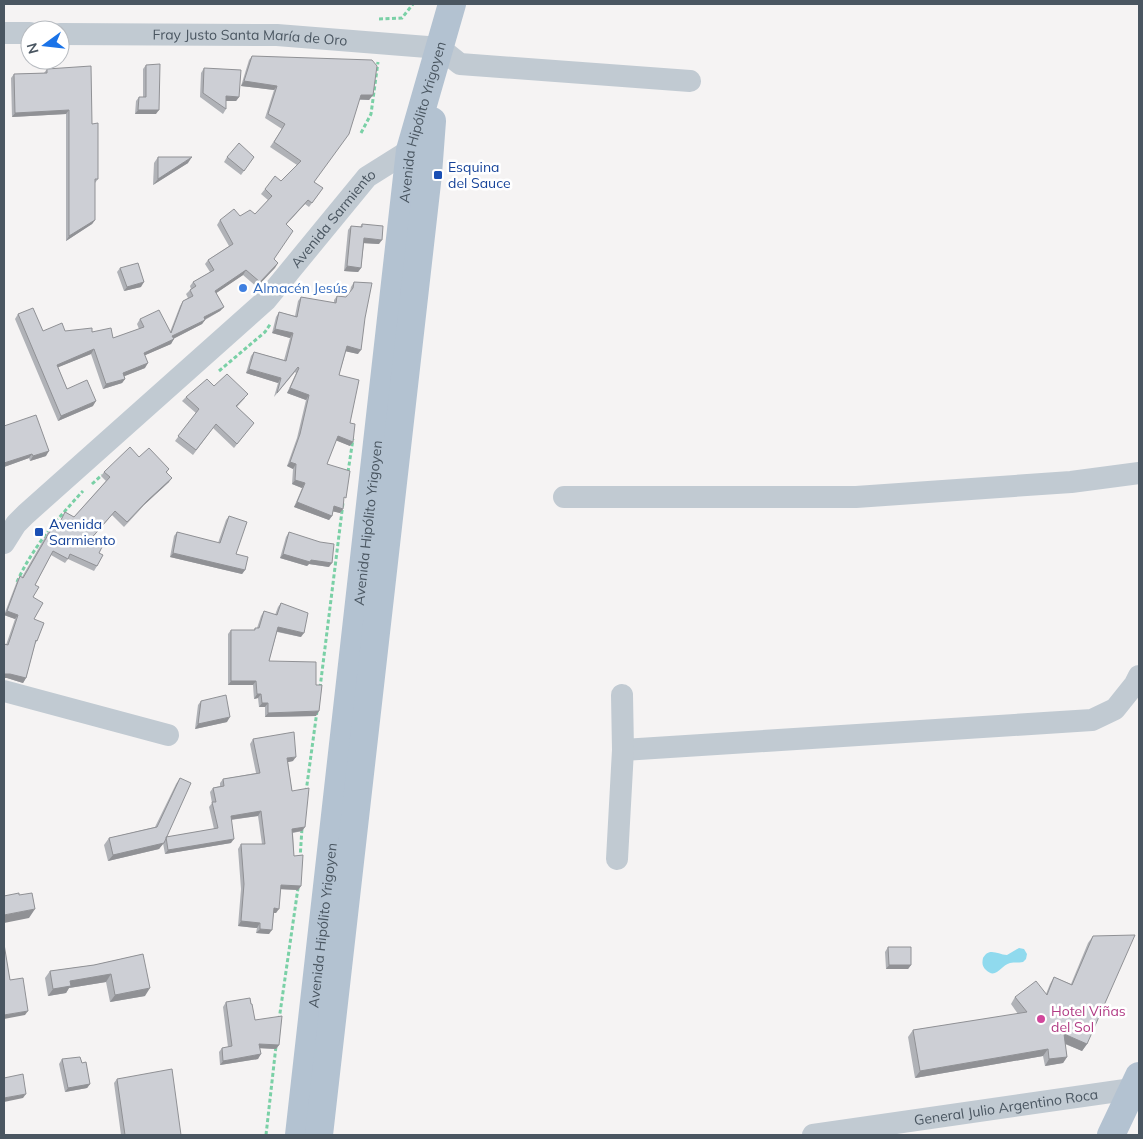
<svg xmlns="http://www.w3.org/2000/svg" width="1143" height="1139" viewBox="0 0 1143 1139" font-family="Mulish,sans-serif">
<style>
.water{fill:#90daee}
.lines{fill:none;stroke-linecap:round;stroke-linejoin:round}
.path{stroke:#7ad0a6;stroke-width:3;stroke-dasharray:4 2.5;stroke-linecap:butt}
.minor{stroke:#c1cad2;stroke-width:22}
.major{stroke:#b3c2d1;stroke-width:28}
.wall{fill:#b0b2b7}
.shaded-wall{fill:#909195}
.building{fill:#cdcfd5;stroke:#909195}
.transit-dot{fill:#1a4fb4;stroke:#fff;stroke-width:2}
.shop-dot{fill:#3f7fe0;stroke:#fff;stroke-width:2}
.hotel-dot{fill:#d1479c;stroke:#fff;stroke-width:2}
.labels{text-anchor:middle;stroke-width:5;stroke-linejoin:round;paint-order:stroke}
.street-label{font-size:14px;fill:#4a5661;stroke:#fff}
.transit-label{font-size:14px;fill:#164399;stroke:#fff;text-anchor:start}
.shop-label{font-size:14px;fill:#366cbe;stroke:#fff;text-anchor:start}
.hotel-label{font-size:14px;fill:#b23c85;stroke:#fff;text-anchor:start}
</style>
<rect width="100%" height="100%" fill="#f5f3f3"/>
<path class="water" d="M1019 948 1024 949 1027 954 1026 959 1023 962C1018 963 1015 962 1010 963 1001 965 996 980 986 970 982 966 982 963 983 958 989 947 997 954 1007 955Z"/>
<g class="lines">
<path class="path" d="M379 19 402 18 413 4
M361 133 371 114 378 62
M219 371 265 332 271 323
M348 472 353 439
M92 484 102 475
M17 582C32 548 58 518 83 491
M320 688 343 503
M306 792 317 711
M300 859 302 828
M279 1020 298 888
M266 1135 276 1046"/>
<g class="minor">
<path d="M4 33H30"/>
<path id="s1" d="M60 34 277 35 440 48 460 64 690 81"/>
<path d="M564 497H856L1071 482 1139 473"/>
<path id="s2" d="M4 543 16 524 26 514 266 300 367 177 410 150 423 149"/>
<path d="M4 691 168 735"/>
<path d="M623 750 1092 720 1115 709 1135 684 1139 676"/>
<path d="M617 859 623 750 622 695"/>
<path id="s3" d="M813 1135 1139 1088"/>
</g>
<g class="major">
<path id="s4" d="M299 1135 410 150 452 4"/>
<path d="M319 1135 428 174 432 121"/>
<path d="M1111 1135 1139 1076"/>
</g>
</g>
<path class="wall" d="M252 56 373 95 369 100H359L314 182 323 188 309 207 305 204 286 224 274 259 278 263 257 287 243 275 216 293 224 307 220 311 205 320 202 324 173 339 171 344 145 355V368L124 376 125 379 122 383 103 389 91 354 58 367 67 389 93 406 58 421 15 319 18 314 43 331H65L92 332 113 338 139 329 137 324 140 319 170 332 180 306 183 301 188 298 186 294 191 289 190 286 193 282 210 272 205 264 208 260 229 246 217 225 220 220 240 216 255 214 268 200 261 194 265 189 281 181 297 165 270 147 282 129 265 118 274 90 241 86 249 60Z
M146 65 156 114H135L136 101 139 97H143V69Z
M204 68 239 97 236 101H226V109L223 114 200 97 201 73Z
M47 69 92 124 98 179 95 183V220L92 224 66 241V114L12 117 11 78 14 74 44 73Z
M158 157 188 163 153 185 154 163Z
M227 157H254L241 175 224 162Z
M362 224 379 244 364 243 361 268 358 272 344 271 348 230 351 226 360 227Z
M120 268 141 287 124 291 117 272Z
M354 282 358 354 346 351 339 375 350 423V446L336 440 327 464 343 502V509L340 513 333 511 332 516 329 520 294 507 302 488 292 484 293 469 287 466 297 438 306 400 287 393 296 373 295 372 274 397 278 383 246 373 251 356 254 352 284 360 290 338 272 333 276 317 279 312 295 316 298 301 301 297 334 303V300L337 296 346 297 350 292 351 287Z
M214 386 245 398 237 407 254 423 234 448 213 428 193 455 175 441 196 413 182 401 186 397Z
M4 426 46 456 30 461 29 458 4 467Z
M139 457 169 469 167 472 169 482 144 505 124 527 112 515 89 541 99 553 97 566 94 571 68 559 65 563 51 555 35 585 33 597 34 619 37 641 35 644 26 678 23 683 7 678 6 645 15 619 4 615 17 581 20 576 22 577 48 532 52 528 55 530 65 512 74 517 106 481 101 476 104 472Z
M229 516 236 554 245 570 242 574 170 557 174 536 177 532 218 543 226 520Z
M289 532 329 567 309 564 307 566 280 558 286 537Z
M281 603 301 637 277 632 269 661 316 716 265 717V707H259L258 698 254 699 253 685H228V634L231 630H254L255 628H257L261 616 264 611 275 615 278 607Z
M201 701 227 722 195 729 198 705Z
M253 739 293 761 288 762 292 791 305 827 302 831 293 833 294 856 301 886 298 890 280 889 276 913H274L269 934 256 933 257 928 238 926 241 889 238 849 241 844H262L258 816 231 820V843L165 854 163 843 159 849 108 861 104 845 109 838 155 827 176 784 180 778 166 837 214 829 209 807 212 803 210 792 213 788 220 786V783L223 779 256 773 250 744Z
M1093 936 1087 1044 1082 1051 1065 1044 1067 1057 1063 1063 1045 1066 1043 1056 915 1078 908 1037 913 1030 1018 1014 1011 1004 1015 997 1046 994 1050 984 1054 977 1071 984 1088 943Z
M888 947 911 965 908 969H886L885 952Z
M143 954 145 996 110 1002 106 982 69 988 66 993 48 996 45 978 50 971 94 965Z
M226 1002 255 1020 279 1045 276 1049 260 1048 258 1059 220 1065 219 1052 222 1048 228 1047 223 1007Z
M62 1059 82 1063 90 1084 87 1088 65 1092 59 1064Z
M117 1079 181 1135H121L114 1083Z"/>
<path class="shaded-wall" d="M244 81 277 86 274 90 241 86Z
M361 95H373L369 100 358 99Z
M226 96 239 97 236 101H223Z
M69 110 66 114 12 117 15 113Z
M138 110H159L156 114H135Z
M192 157 188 163 153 185 158 179Z
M308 200 305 204 283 228 286 224Z
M95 220 92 224 66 241 69 236Z
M364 238 382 240 379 244 361 243Z
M278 263 275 268 257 287 260 282Z
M347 266 361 268 358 272 344 271Z
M246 270 243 275 212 296 215 291Z
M144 282 141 287 124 291 127 287Z
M224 307 220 311 200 322 204 317Z
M205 320 202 324 169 341 172 336Z
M275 329 293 333 290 338 272 333Z
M174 339 171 344 141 357 144 353Z
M347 346 361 350 358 354 344 351Z
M94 349 91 354 54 369 57 365Z
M148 363 145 368 120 378 123 373Z
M249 369 281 378 278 383 246 373Z
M125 379 122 383 103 389 106 384Z
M290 388 309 395 306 400 287 393Z
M96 401 93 406 58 421 61 416Z
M338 436 353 442 350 446 335 440Z
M49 451 46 456 30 461 33 456Z
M32 454 29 458 4 467V463Z
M290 462 296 464 293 469 287 466Z
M172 478 169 482 144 505 124 527 147 501Z
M295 480 305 483 302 488 292 484Z
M297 502 332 516 329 520 294 507Z
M334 506 343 509 340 513 331 511Z
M173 553 245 570 242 574 170 557Z
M283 554 332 563 329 567 309 564 307 566 280 558Z
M7 611 18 615 15 619 4 615Z
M278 627 304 633 301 637 275 631Z
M4 674H10L26 678 23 683 7 678H4Z
M231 681H256L253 685H228Z
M257 694H261L258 698 254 699Z
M262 703H268L265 707H259Z
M319 711 316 716 265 717 268 713Z
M230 717 227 722 195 729 198 724Z
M296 757 293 761 284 763 287 758Z
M261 811 258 816 228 820 231 816Z
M305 827 302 831 289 833 292 829Z
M234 839 231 843 165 854 168 850Z
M164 843 159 849 108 861 113 855Z
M281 885 301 886 298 890 278 889Z
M274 908 279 909 276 913H271Z
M35 909 29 918 4 923V915Z
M241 921 260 923 257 928 238 926Z
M260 929 272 930 269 934 256 933Z
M889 965H911L908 969H886Z
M111 974 106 982 69 988 66 993 48 996 53 989 70 981Z
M150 988 145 996 110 1002 115 995Z
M28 1011 25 1015 4 1019V1015Z
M1064 1034 1087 1044 1082 1051 1059 1041Z
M259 1044 279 1045 276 1049 256 1048Z
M1048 1049 1043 1056 915 1078 920 1071Z
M261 1054 258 1059 220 1065 223 1061Z
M1067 1057 1063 1063 1045 1066 1049 1059Z
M90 1084 87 1088 65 1092 68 1088Z
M26 1094 23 1098 4 1102V1098Z"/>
<path class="building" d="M252 56 372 60 377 66 373 95H361L349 134 314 182 323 188 312 203 308 200 286 224 293 231 274 259 278 263 260 282 246 270 215 291 224 307 204 317 205 320 172 336 174 339 144 353 148 363 123 373 125 379 106 384 94 349 57 365 67 389 87 380 96 401 61 416 18 314 33 308 43 331 62 323 65 331 92 328V332L111 328 113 338 144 327 140 319 159 310 171 333 183 301 193 296 190 290 196 286 193 282 214 270 208 260 233 244 220 220 234 209 240 216 250 210 255 214 272 196 265 189 275 176 281 181 301 161 274 142 285 124 268 114 277 86 244 81Z
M160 64 159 110H138L139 97H146V65Z
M91 66 92 124 98 123V179H95V220L69 236V110L15 113 14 74 47 73V69Z
M204 68 241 70 239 97 226 96V109L203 93Z
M239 143 254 157 244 171 227 157Z
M158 157H192L158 179Z
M362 224 383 226 382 240 364 238 361 268 347 266 351 226 362 227Z
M138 263 144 282 127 287 120 268Z
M354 282 372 283 365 318 361 350 347 346 339 375 359 380 350 423 355 424 353 442 338 436 327 464 350 471 346 498 344 497 343 509 334 506 332 516 297 502 305 483 295 480 296 464 290 462 300 434 309 395 290 388 299 368 298 367 277 393 281 378 249 369 254 352 286 361 293 333 275 329 279 312 297 317 301 297 336 303 337 296 346 297 353 288Z
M227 374 248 394 236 406 254 423 237 444 216 424 196 450 178 436 199 409 186 397 207 379 214 386Z
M36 415 49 451 33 456 32 454 4 463V426Z
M130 447 139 457 149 448 169 469 166 472 172 478 147 501 127 522 115 511 89 541 102 547 99 553 103 555 97 566 70 554 68 559 53 551 35 585 39 587 33 597 43 603 34 619 44 623 37 641 36 640 26 678 10 674H4V644L8 645 18 615 7 611 20 576 23 578 52 528 56 530 65 512 74 517 110 477 104 472Z
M229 516 247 522 236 554 248 557 245 570 173 553 177 532 220 543Z
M289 532 320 542 334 544 332 563 311 560 310 562 283 554Z
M281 603 308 613 304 633 278 627 269 661 316 662V685H322L319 711 268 713V703H262L261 694H257L256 681H231V630H255V628H259L264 611 277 615Z
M226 695 230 717 198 724 201 701Z
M294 732 296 757 287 758 292 791 309 788 305 827 292 829 294 856 303 855 301 886 281 885 279 909 274 908 272 930 260 929V923L241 921 244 884 241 844H265L261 811 231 816 234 839 168 850 166 837 218 828 212 802H216L213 788 224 786 223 779 260 773 253 739Z
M180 778 191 783 164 843 113 855 109 838 157 827Z
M19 893V895L32 893 35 909 4 915V896Z
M1135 935 1087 1044 1064 1034 1067 1057 1049 1059 1048 1049 920 1071 913 1030 1027 1012 1015 997 1036 981 1047 995 1054 977 1072 985 1093 936Z
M4 944 10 980 23 978 28 1011 4 1015Z
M888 947H911V965H889Z
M143 954 150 988 115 995 111 974 70 981 71 986 53 989 50 971 94 965Z
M250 998 251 1004H252L255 1020 282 1016 279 1045 259 1044 261 1054 223 1061 222 1048 232 1046 226 1002Z
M80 1057 82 1063 86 1062 90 1084 68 1088 62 1059Z
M172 1069 181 1135H125L117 1079Z
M23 1074 26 1094 4 1098V1078Z"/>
<g class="transit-dot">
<rect x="433" y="170" width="10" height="10" rx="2.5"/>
<rect x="34" y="527" width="10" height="10" rx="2.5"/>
</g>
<circle class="shop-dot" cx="243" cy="288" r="5"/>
<circle class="hotel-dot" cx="1041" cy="1019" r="5"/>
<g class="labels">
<g class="street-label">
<text dy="5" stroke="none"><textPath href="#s1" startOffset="190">Fray Justo Santa María de Oro</textPath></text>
<text dy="5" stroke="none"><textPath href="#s4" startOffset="1021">Avenida Hipólito Yrigoyen</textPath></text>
<text dy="5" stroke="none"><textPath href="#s2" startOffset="464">Avenida Sarmiento</textPath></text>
<text dy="5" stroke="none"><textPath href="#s4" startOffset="616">Avenida Hipólito Yrigoyen</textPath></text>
<text dy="5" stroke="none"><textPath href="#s4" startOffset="211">Avenida Hipólito Yrigoyen</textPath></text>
<text dy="5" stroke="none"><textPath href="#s3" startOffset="195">General Julio Argentino Roca</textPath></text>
</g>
<g class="transit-label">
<text x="448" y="172">Esquina<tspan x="448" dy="16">del Sauce</tspan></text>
<text x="49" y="529">Avenida<tspan x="49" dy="16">Sarmiento</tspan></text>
</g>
<g class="shop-label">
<text x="253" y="293">Almacén Jesús</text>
</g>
<g class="hotel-label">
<text x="1051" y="1016">Hotel Viñas<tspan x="1051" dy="16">del Sol</tspan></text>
</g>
</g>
<rect width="1143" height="1139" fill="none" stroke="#4a5661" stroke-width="10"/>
<g transform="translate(45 45) rotate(255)"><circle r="24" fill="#ffffff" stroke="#b7bbc0"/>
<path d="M0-4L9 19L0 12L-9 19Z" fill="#1a73e8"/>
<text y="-8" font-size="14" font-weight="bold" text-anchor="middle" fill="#4a5661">N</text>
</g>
</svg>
